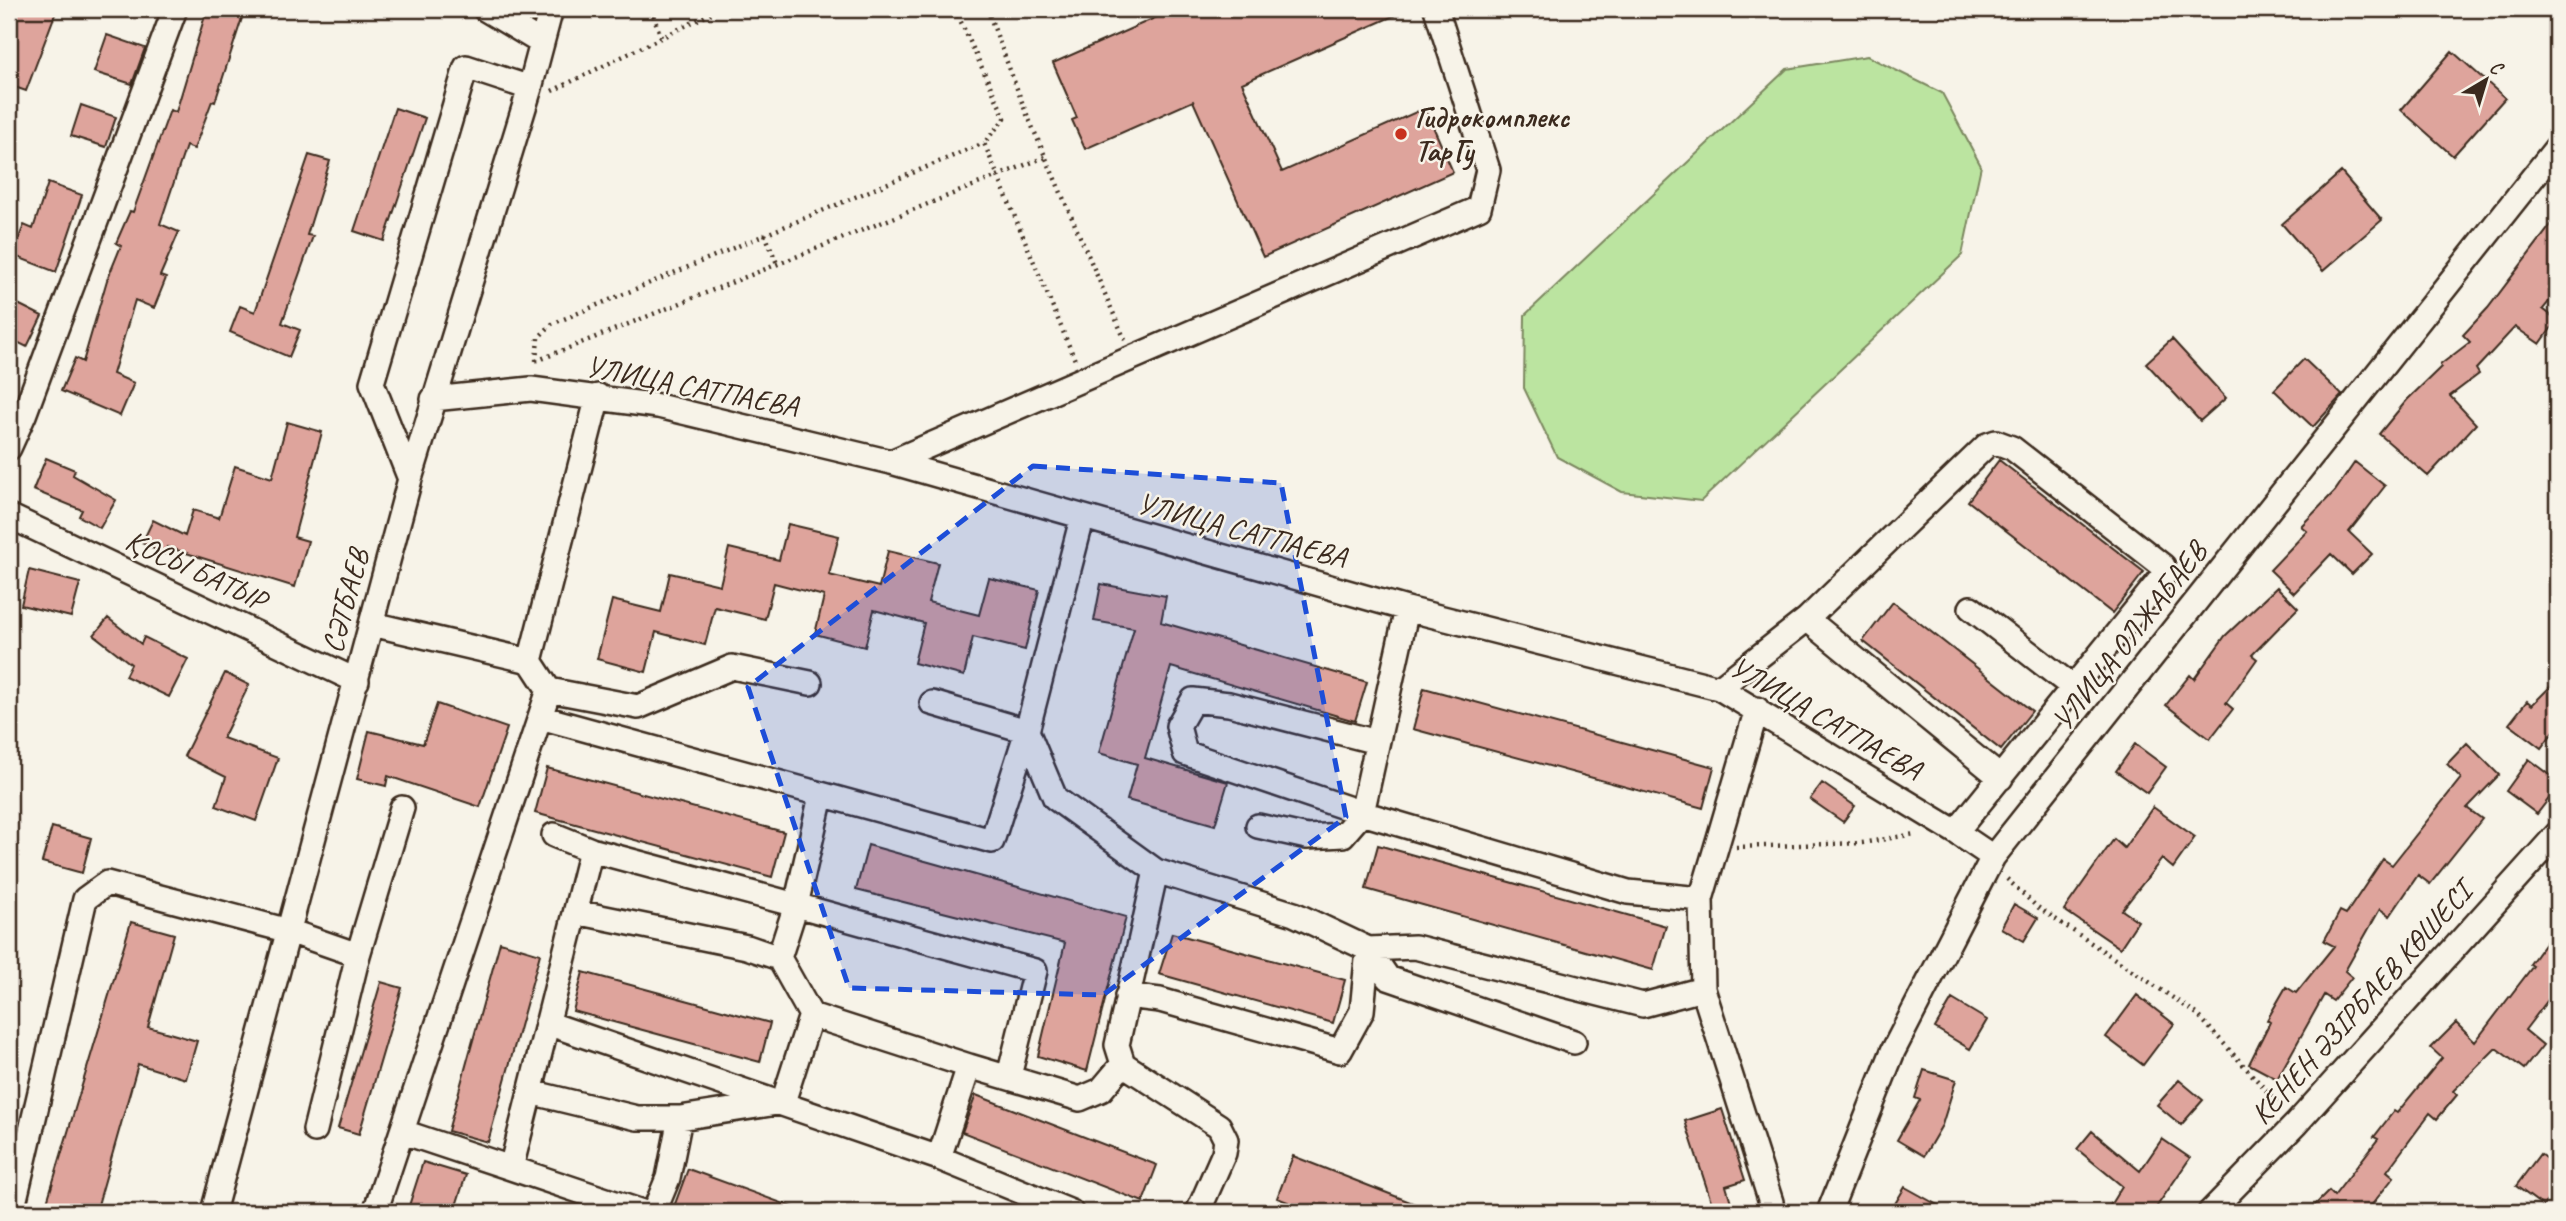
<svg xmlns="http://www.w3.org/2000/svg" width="2566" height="1221" viewBox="0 0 2566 1221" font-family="Caveat,sans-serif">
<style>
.green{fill:#bbe4a0;stroke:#7b875f;stroke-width:2}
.building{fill:#dea49c;stroke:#3b2a1e;stroke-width:2}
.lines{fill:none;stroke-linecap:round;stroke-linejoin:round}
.minor-casing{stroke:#3b2a1e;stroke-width:28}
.path{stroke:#3b2a1e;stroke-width:4.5;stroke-dasharray:2 5;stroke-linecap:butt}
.minor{stroke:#f7f3e8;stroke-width:23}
.marked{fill:#1d4ed8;fill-opacity:0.2;stroke:#1d4ed8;stroke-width:5;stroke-dasharray:14 9;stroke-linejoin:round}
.poi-dot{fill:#c8321e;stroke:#f7f3e8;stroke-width:2.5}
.labels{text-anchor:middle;stroke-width:5;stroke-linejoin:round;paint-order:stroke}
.poi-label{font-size:30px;font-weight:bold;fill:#3b2a1e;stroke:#f7f3e8;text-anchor:start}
.street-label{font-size:30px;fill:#3b2a1e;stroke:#f7f3e8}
</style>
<rect width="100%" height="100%" fill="#f7f3e8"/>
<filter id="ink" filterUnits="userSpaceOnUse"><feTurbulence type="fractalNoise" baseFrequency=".0143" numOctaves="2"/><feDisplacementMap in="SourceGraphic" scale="14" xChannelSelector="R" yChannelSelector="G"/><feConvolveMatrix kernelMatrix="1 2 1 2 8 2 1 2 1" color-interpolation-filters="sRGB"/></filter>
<g filter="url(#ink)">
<path class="green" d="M1867 56 1942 93 1981 166 1962 255 1701 501 1622 492 1557 457 1524 388 1525 315 1787 69Z"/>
<path class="building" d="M9 9H57L26 91 9 85Z
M207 9H222L243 15 215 102 212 101 194 149 186 146 160 224 179 232 160 276 166 278 154 308 135 300 113 374 134 383 120 416 61 391 75 358 83 362 107 280 121 246 116 243 130 211 133 212 170 110 176 112Z
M1175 9H1409L1242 83 1282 172 1425 108 1453 172 1263 257 1193 101 1085 149 1072 120 1077 118 1053 63Z
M107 35 145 48 132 84 94 72Z
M2452 51 2505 98 2453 156 2401 110Z
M81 105 116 117 106 147 71 136Z
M395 108 425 118 384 241 354 231Z
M309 155 330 161 307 235 313 236 282 323 300 330 289 357 230 332 240 306 255 312Z
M2341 172 2382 220 2323 271 2282 224Z
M48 183 82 195 56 272 12 255 24 225 33 229Z
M2557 217V292L2543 309 2557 320 2540 344 2515 327 2476 369 2479 374 2450 396 2476 424 2428 476 2379 434 2407 400 2441 367 2440 365 2470 342 2463 335 2488 308Z
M18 304 42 316 27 347 9 338V322Z
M2172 339 2226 398 2200 421 2146 363Z
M2304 359 2342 395 2313 427 2274 390Z
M287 422 322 432 294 537 308 541 295 587 167 547 164 554 142 543 153 520 185 536 193 510 219 518 235 466 272 478Z
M46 458 75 470 73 475 116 500 100 528 79 516 82 510 33 490Z
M1999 460 2144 572 2112 613 1968 501Z
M2355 462 2385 486 2349 532 2372 554 2352 574 2331 554 2294 593 2270 570 2307 531 2301 526 2335 491Z
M788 524 839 536 829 575 879 587 888 551 938 563 928 602 979 615 989 578 1039 590 1025 650 973 637 964 676 914 663 924 623 874 610 865 647 815 634 824 596 774 583 765 619 715 607 705 645 656 632 646 672 597 659 612 600 661 612 670 573 720 585 729 548 779 560Z
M29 570 80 583 71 617 21 605Z
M1101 584 1166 596 1161 622 1367 682 1355 721 1171 667 1145 758 1228 782 1215 825 1127 800 1137 764 1099 753 1134 628 1094 621Z
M2277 587 2298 608 2252 655 2257 659 2226 703 2233 709 2210 739 2166 705 2190 675 2194 679 2225 636Z
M1893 602 2032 711 2001 750 1863 641Z
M108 618 141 644 144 637 188 659 169 697 125 676 131 664 94 635Z
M225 673 249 685 223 738 278 758 256 821 216 806 226 777 184 756Z
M2557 680V727L2541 748 2509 724 2527 701 2532 705Z
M1424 688 1714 767 1703 808 1413 729Z
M437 704 507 728 480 807 388 776 386 786 357 779 369 731 423 744Z
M2467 743 2499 775 2467 808 2482 819 2430 884 2418 875 2390 916 2380 909 2345 971 2352 977 2333 1001 2324 995 2277 1079 2249 1064 2270 1022 2267 1020 2286 987 2296 993 2334 946 2324 941 2340 911 2346 914 2383 859 2392 865 2461 778 2447 764Z
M2135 744 2166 767 2147 793 2116 771Z
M2529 759 2557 780V788L2537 814 2506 791Z
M547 768 784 832 772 877 535 813Z
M1822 783 1855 806 1843 822 1810 799Z
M2153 807 2195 837 2173 868 2162 859 2122 910 2138 921 2120 948 2064 910 2114 839 2124 848Z
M52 827 91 838 82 873 42 862Z
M868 845 1126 917 1087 1071 1038 1056 1065 943 856 890Z
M1378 845 1666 926 1653 970 1366 889Z
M2014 904 2038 918 2024 941 2001 928Z
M131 922 174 934 148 1027 197 1041 186 1079 138 1064 96 1212H44Z
M2557 927V988L2525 1030 2543 1045 2524 1069 2496 1048 2453 1091 2457 1095 2437 1119 2430 1113 2387 1171 2394 1177 2366 1212H2308L2329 1191 2334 1196 2378 1139 2374 1137 2394 1111 2397 1113 2442 1058 2431 1048 2456 1023 2475 1042 2533 966 2530 964Z
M1172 933 1345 980 1333 1023 1159 974Z
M500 942 540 954 488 1142 448 1131Z
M583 972 770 1023 760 1062 573 1011Z
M381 982 402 988 359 1134 338 1128Z
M2137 995 2174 1024 2143 1065 2106 1037Z
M1952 999 1987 1020 1970 1049 1935 1028Z
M1924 1070 1956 1080 1942 1125 1924 1156 1897 1140 1920 1100 1915 1098Z
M2179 1080 2203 1100 2181 1125 2157 1105Z
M976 1095 1157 1165 1143 1202 962 1132Z
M1722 1109 1745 1180 1726 1186 1731 1202 1713 1207 1685 1121Z
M2092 1131 2140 1171 2162 1139 2190 1158 2153 1212H2106L2122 1186 2077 1149Z
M2540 1154 2557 1167V1188L2543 1206 2516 1186Z
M1293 1156 1433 1211V1212H1314L1277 1198Z
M423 1162 466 1175 454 1212H407Z
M688 1169 801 1210V1212H672Z
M1905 1187 1950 1212H1890Z"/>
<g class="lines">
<defs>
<path id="minor" d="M485 9 542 43
M433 399 531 389 658 406 891 462 1407 609 1719 688 1956 832 1993 857
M9 448 24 415 175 9
M891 462 1479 208 1488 170 1436 9
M410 479 372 383 466 67 530 88
M9 516 357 681
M1971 608 2074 688
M1807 619 2001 778
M372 624 530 661 549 690 638 707 732 667 810 683
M530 661 598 396
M1719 688 1807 619 1987 445 1996 442 2012 448 2163 566 2164 575 1956 832
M932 703 1027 731 1055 798 1156 871 1117 1045 1123 1064 1219 1126 1226 1140 1224 1153 1198 1212
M1757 709 1701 899 1703 989 1771 1202
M540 717 992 841 1027 731 1082 519
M1377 742 1229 704 1193 700 1178 726 1185 753 1362 813 1407 609
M1258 826 1307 837 1343 835 1362 813 1628 892 1701 899
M554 835 591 850 796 905 821 796
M1156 871 1294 914 1368 949 1388 978 1574 1042
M576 912 747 947 779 958
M1127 996 1160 1000 1340 1051 1362 1011 1368 949 1415 947 1643 1005 1703 989
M811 1015 779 958 796 905 1035 971 1009 1076
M547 1023 939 1158 1071 1212
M969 1066 1080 1099 1101 1090 1123 1064
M530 1092 637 1118H680L783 1102 811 1015 969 1066 939 1158
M315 1130 358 955
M403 1132 642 1212
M511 1168 591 850
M12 1212 85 899 107 883 289 931 358 955 402 808
M213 1212 410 479 530 88 551 9
M375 1212 549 690
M654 1212 668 1178 680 1118
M1829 1212 1893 1051 1993 857 2557 147
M2210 1212 2296 1124 2557 834"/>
</defs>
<use href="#minor" class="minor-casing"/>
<path class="path" d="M651 9 661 37
M955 9 1005 118 984 143 1075 360
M987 9 1025 110 1125 340
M570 15 584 9
M552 91 720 9
M765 234 778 266
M536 361 1045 157
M536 361 538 338 552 324 984 143
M1736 847 1862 843 1915 834
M2007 879 2036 906 2197 1014 2283 1109"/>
<use href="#minor" class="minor"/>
</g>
</g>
<path class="marked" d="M1033 466 1281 483 1346 817 1103 995 849 988 748 687Z"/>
<circle class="poi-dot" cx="1401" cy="134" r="7"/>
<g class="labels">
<g class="poi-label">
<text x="1415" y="127">Гидрокомплекс<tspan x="1415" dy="34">ТарГу</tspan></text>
</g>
<g class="street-label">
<text transform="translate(692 386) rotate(11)" y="10">УЛИЦА САТПАЕВА</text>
<text transform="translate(1242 530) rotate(15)" y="10">УЛИЦА САТПАЕВА</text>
<text transform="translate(196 570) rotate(25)" y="10">ҚОСЫ БАТЫР</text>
<text transform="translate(345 601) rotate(-75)" y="10">СӘТБАЕВ</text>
<text transform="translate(2129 636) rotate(-52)" y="10">УЛИЦА ОЛЖАБАЕВ</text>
<text transform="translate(1826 718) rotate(30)" y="10">УЛИЦА САТПАЕВА</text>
<text transform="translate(2361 1003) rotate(-48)" y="10">КЕНЕН ӘЗІРБАЕВ КӨШЕСІ</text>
</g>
</g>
<rect width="2566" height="1221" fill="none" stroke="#f7f3e8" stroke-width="35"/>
<rect x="18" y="18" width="2531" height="1186" fill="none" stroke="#3b2a1e" stroke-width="2.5" filter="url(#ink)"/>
<g transform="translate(2486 80) rotate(38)" stroke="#f7f3e8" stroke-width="5" paint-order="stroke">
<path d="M0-5L12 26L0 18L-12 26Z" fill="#3b2a1e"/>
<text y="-10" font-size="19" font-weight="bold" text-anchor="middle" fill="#3b2a1e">С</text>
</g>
</svg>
